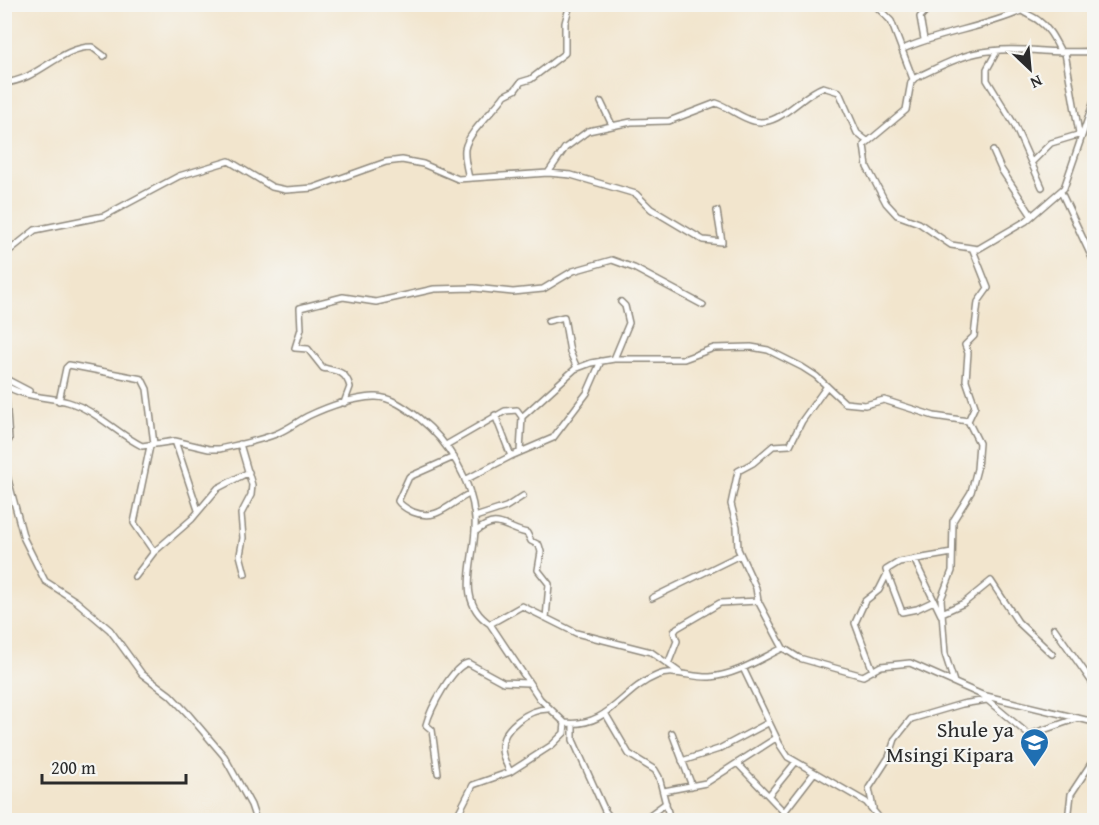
<svg xmlns="http://www.w3.org/2000/svg" width="1099" height="825" viewBox="0 0 1099 825" font-family="'Gentium Book Plus',serif">
<style>
.lines{fill:none;stroke-linecap:round;stroke-linejoin:round}
.minor-casing{stroke:#8e887c;stroke-width:8}
.minor{stroke:#fff;stroke-width:5}
.labels{text-anchor:middle;stroke-width:4.5;stroke-linejoin:round;paint-order:stroke}
.poi-label{font-size:22px;fill:#2b2b2b;stroke:#f6f6f2;text-anchor:end}
</style>
<rect width="100%" height="100%" fill="#f6f6f2"/>
<filter id="ink" filterUnits="userSpaceOnUse"><feTurbulence type="fractalNoise" baseFrequency=".0167" numOctaves="2"/><feDisplacementMap in="SourceGraphic" scale="12" xChannelSelector="R" yChannelSelector="G"/><feConvolveMatrix kernelMatrix="1 2 1 2 8 2 1 2 1" color-interpolation-filters="sRGB"/></filter>
<filter id="wash" filterUnits="userSpaceOnUse"><feTurbulence type="fractalNoise" baseFrequency=".008" numOctaves="4" result="noise"/><feDisplacementMap in="SourceGraphic" scale="24" xChannelSelector="R" yChannelSelector="G"/><feGaussianBlur stdDeviation="1.35" result="paint"/><feColorMatrix in="noise" values="0 0 0 0 0 0 0 0 0 0 0 0 0 0 0 0 0 1.4 0 .05"/><feComposite in="paint" operator="in"/></filter>
<g filter="url(#wash)">
<rect width="100%" height="100%" fill="#f2e5cd"/>
</g>
<g filter="url(#ink)">
<g class="lines">
<defs>
<path id="minor" d="M874 4 891 21 913 79
M1017 4C1021 14 1032 15 1039 21 1050 29 1055 41 1061 52
M924 39 920 17 932 4
M903 49C941 32 983 28 1021 11
M997 51 987 69V80L1014 124 1042 187
M1094 51C1055 55 1016 45 977 53 956 57 935 69 915 78L911 82 906 110 864 145 867 167 886 203 897 215 919 223 951 245 978 249 1026 221 1064 188 1094 101
M1065 53 1079 133
M4 83C39 80 59 47 92 47L104 56
M601 102 612 125
M993 151 1001 169 1032 216
M1032 162 1051 143 1081 134
M548 173 565 148 588 131 631 122 669 121 716 103C729 107 740 118 754 121 779 128 802 94 823 87L839 92 857 133 867 141
M469 178C467 169 464 159 465 149 468 132 495 110 505 95L515 90 521 82 531 79 565 53V23L570 4
M1061 192 1094 262
M4 255 35 230 104 216 179 176 229 161 272 187 286 190 313 188 386 162 402 160 423 164 458 179 548 173 571 175 636 194 651 209 703 240 722 242 717 211
M548 321 564 317 570 352 577 368
M614 359 629 323 625 306 621 302
M4 378 29 391
M4 384C20 397 49 397 68 402 96 410 116 433 142 446L175 441 209 449H219C238 445 258 441 276 434 288 429 297 422 308 416 327 407 353 398 374 397 390 396 406 408 419 418 448 441 472 480 475 519 478 556 452 599 490 624L540 699 565 723C609 728 621 690 656 676 674 668 691 678 710 677 736 675 760 659 783 648
M827 386 802 421 790 445 773 446 753 463 738 471 731 504 737 527 738 549 756 588 758 601 783 648 799 658 863 676 881 666 910 663 982 695 1094 722
M59 401 66 368 69 365 142 379 147 389 154 444
M344 403 350 387C346 371 337 371 323 368L308 349 295 348 301 329 300 308 343 297 376 302 434 289 474 288 513 292 543 289 573 271 612 260 634 268 703 305
M495 415 511 456
M175 441 198 510
M7 444 6 472 24 539 45 581 76 601 110 630 142 674 170 695 189 715 224 756 251 805 256 820
M240 444 252 485 251 495 241 514 243 538 240 555 245 574
M446 445 505 411 517 410 522 417
M4 446 9 440 5 386
M150 446 134 523 154 552
M520 452 522 417 575 369 591 363 614 359H684L714 348 751 347 768 350 802 367 816 376 845 403 865 405 884 400 934 416 968 421
M454 457 409 477 398 501C402 507 407 509 413 512 437 522 450 503 469 494
M465 480 511 456 553 438 587 393 601 361
M475 517 506 507 523 496
M475 532C499 513 503 528 527 533L531 541 539 545 541 552 538 570 549 584 546 618
M914 559 941 615
M135 577 154 552 192 519 218 488 249 472
M652 598 740 555
M934 601 917 609 902 612 886 570 899 562 952 553
M942 613 964 603 991 581 1018 622 1052 654
M490 624 522 606 576 633 651 652 679 672
M1054 628 1094 685
M668 664 677 641 674 632 677 628 720 603 758 601
M743 668 780 745 788 757 866 802 881 820
M873 671 855 623 865 601 879 590 886 576
M954 682 945 654 941 599 952 571 953 521 971 492 977 469 979 443 968 421 975 406 966 380 968 353 965 345 974 336 978 302 988 288 973 250
M985 698 1029 735 1078 718
M605 713 629 754 655 770 659 777 670 820
M573 724V740L605 811 612 820
M672 733 692 786
M682 761 719 749 768 723
M738 764 783 811
M510 772C507 765 502 757 502 749 501 728 529 709 548 709
M438 773 432 730 426 725C430 710 452 666 468 663L503 682 528 683
M664 791 706 783 776 738
M769 795 795 763
M873 808 869 788 889 757 895 739 911 719 962 704 987 700
M455 820 473 785 510 772 552 745 564 733 565 723
M643 820 666 803
M778 820 814 773
M1068 820 1071 794 1094 759"/>
</defs>
<use href="#minor" class="minor-casing"/>
<use href="#minor" class="minor"/>
</g>
</g>
<defs>
<symbol id="school-pin" viewBox="-11 -11 22 30"><path d="M0 17L-7.5 6A9.5 9.5 0 1 1 7.5 6Z" fill="#1f6fb2" stroke="#f6f6f2"/><path d="M0-5L7-2L0 1L-7-2ZM-4 1L0 2.5L4 1V4Q0 6-4 4Z" fill="#fff"/></symbol>
</defs>
<g fill-rule="evenodd">
<use href="#school-pin" x="1018" y="726" width="33" height="45"/>
</g>
<g class="labels">
<g class="poi-label">
<text x="1014" y="737">Shule ya<tspan x="1014" dy="25">Msingi Kipara</tspan></text>
</g>
</g>
<rect width="1099" height="825" fill="none" stroke="#f6f6f2" stroke-width="24"/>
<g transform="translate(1030 69) rotate(154)" stroke="#f6f6f2" stroke-width="4.5" paint-order="stroke">
<path d="M0-4.5L10 22L0 15L-10 22Z" fill="#2b2b2b"/>
<text y="-9" font-size="16" font-weight="bold" text-anchor="middle" fill="#2b2b2b">N</text>
</g>
<path d="M42 774v9h144v-9" fill="none" stroke="#2b2b2b" stroke-width="3"/>
<text x="51" y="774" font-size="18" fill="#2b2b2b" stroke="#f6f6f2" stroke-width="4.5" paint-order="stroke">200 m</text>
</svg>
